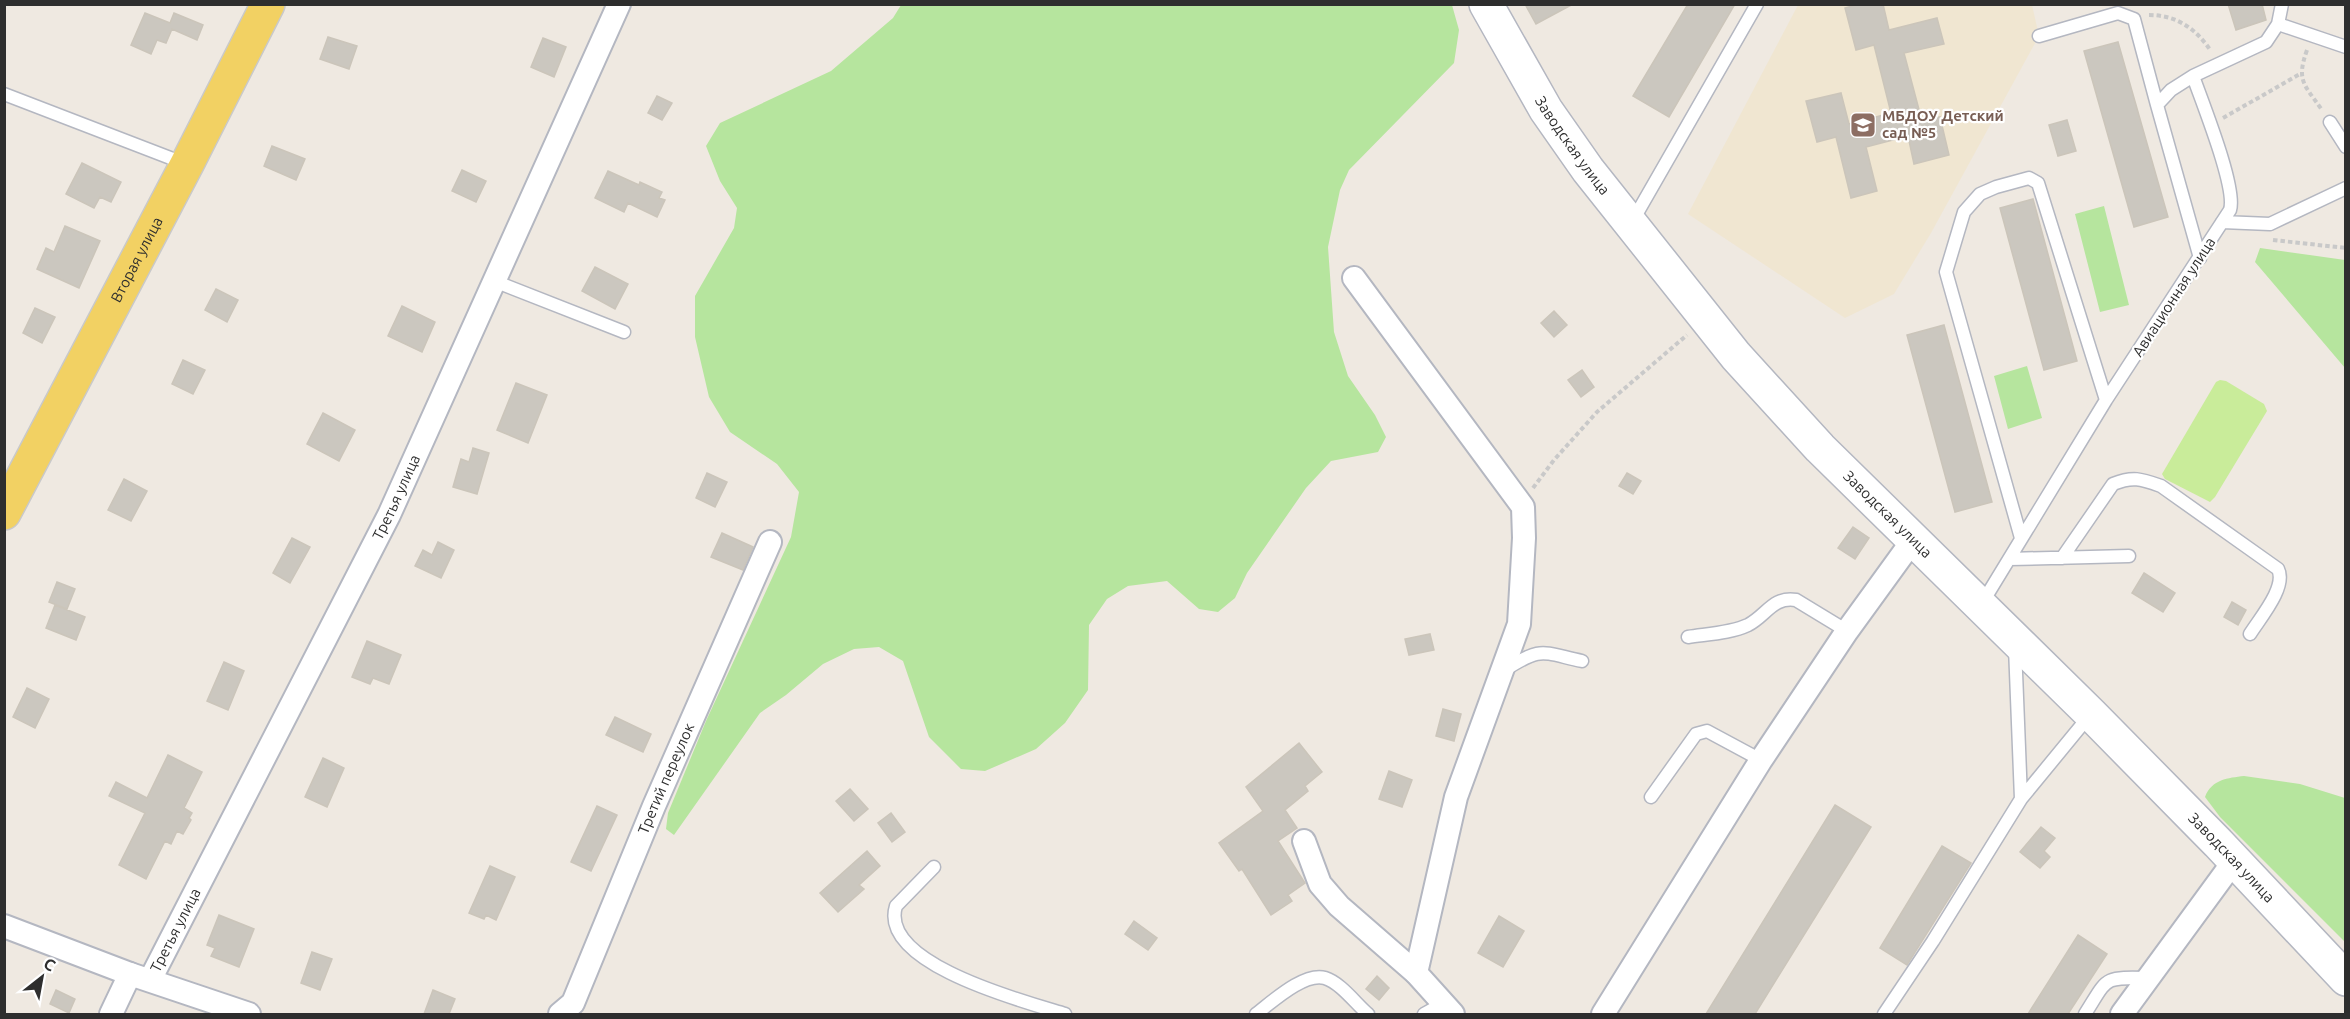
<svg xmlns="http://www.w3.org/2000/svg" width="2350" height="1019" viewBox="0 0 2350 1019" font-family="Ubuntu,sans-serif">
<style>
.education{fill:#f0e6d1}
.green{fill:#b6e59e}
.pitch{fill:#c9ec9a}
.building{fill:#cbc7bf;stroke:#cbc5ba;stroke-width:1.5}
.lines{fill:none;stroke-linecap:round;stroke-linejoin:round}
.lane-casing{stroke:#b4b7c1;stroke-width:15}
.street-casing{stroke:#b4b7c1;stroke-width:26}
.secondary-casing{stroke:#b4b7c1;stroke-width:36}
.primary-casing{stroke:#c9c9c9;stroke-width:36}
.path{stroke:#c9c9c9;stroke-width:4;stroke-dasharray:4.5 3;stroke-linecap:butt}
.lane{stroke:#fff;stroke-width:12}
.street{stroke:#fff;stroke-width:22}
.secondary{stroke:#fff;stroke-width:33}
.primary{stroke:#f2d163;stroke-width:33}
.labels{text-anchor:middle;stroke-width:4.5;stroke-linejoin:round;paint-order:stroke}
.education-label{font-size:15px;font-weight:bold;fill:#785e54;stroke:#fff;text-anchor:start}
.street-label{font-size:15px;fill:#2e2e2e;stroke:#fff}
</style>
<rect width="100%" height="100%" fill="#efe9e1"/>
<path class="education" d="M1798 5H2032L2039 36 1931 233 1894 294 1845 318 1688 214Z"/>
<path class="green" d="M901 5H1452L1459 30 1454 63 1349 170 1340 190 1328 247 1334 332 1348 376 1375 415 1386 437 1378 452 1331 461 1306 488 1247 573 1235 598 1218 612 1199 609 1167 581 1128 586 1107 599 1089 625 1088 690 1065 723 1036 749 985 771 961 769 929 737 903 661 879 647 854 649 823 664 786 695 760 713 674 835 666 829 668 813 706 721 791 537 799 492 777 464 730 432 709 397 695 337V296L734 228 737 208 720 181 706 146 720 123 831 71 893 18Z
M2104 206 2129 305 2100 312 2075 214Z
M2260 248 2345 260V368L2255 262Z
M2027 366 2042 418 2008 429 1994 376Z
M2244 776 2300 784 2345 798V942L2220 817 2205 797C2212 779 2228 778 2244 776Z"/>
<path class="pitch" d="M2220 380 2226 381 2264 404 2267 411 2215 497 2210 502 2165 479 2162 474 2216 382Z"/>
<path class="building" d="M1525 4H1573L1536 24Z
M1688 4H1735L1669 117 1633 96Z
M1859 4H1883L1889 30 1937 18 1944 44 1904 53 1922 121 1940 117 1949 155 1914 164 1908 136 1866 147 1877 191 1851 198 1836 137 1817 142 1806 101 1841 93 1849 124 1891 113 1874 45 1856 50 1845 8Z
M2228 4H2262L2266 20 2236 30Z
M145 13 170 23 174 13 203 25 197 40 172 29 166 43 157 40 151 54 131 45Z
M328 37 357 46 349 69 320 59Z
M543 38 566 47 554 77 531 67Z
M2118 42 2168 217 2134 227 2084 51Z
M657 96 672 103 662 120 648 113Z
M2067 120 2076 151 2058 156 2049 125Z
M272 146 305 159 296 180 264 166Z
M82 163 121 182 111 202 100 197 94 208 66 194Z
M462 170 486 181 476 202 452 191Z
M608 171 639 185 640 182 662 192 659 198 665 200 657 217 628 203 624 212 595 198Z
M2033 199 2077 361 2044 370 2000 208Z
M65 226 100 241 79 288 37 269 46 248 54 252Z
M595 267 628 284 615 309 582 291Z
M216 289 238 300 227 322 205 310Z
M402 306 435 322 422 352 388 336Z
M35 308 55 317 42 343 23 333Z
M1554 311 1567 325 1554 337 1541 323Z
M1944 325 1992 502 1955 512 1907 335Z
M183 360 205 370 193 394 172 384Z
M1582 370 1594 387 1581 397 1568 380Z
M516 383 547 395 528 443 497 430Z
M323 413 355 430 339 461 307 444Z
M473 448 489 453 477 494 453 487 461 459 469 462Z
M707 473 727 482 715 507 696 498Z
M1627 473 1641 481 1633 494 1619 486Z
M124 479 147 491 131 521 108 510Z
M1853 527 1869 538 1855 559 1838 548Z
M722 533 753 547 743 570 711 557Z
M292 538 310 547 290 583 273 573Z
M438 542 454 550 441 578 415 566 423 550 432 555Z
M2144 573 2175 593 2163 612 2132 593Z
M57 582 75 589 67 609 49 602Z
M2232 602 2246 610 2238 625 2224 617Z
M55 605 85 617 76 640 46 628Z
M1430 634 1434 650 1409 655 1405 639Z
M367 641 401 655 389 684 373 678 370 684 352 677Z
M224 662 244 671 228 710 207 701Z
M27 688 49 699 35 728 13 717Z
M1443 709 1461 714 1454 741 1436 736Z
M615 717 651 734 643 752 606 735Z
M1299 743 1322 772 1305 786 1308 791 1285 810 1297 828 1278 841 1305 883 1288 895 1292 901 1271 915 1242 869 1239 871 1219 843 1263 811 1246 787Z
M168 755 202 772 184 808 192 813 189 818 191 820 183 834 177 831 171 844 165 841 146 879 119 865 145 813 109 796 116 782 147 798Z
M323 758 344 768 327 807 305 797Z
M1389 771 1412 780 1402 807 1379 799Z
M850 789 868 809 854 821 836 801Z
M1835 805 1871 827 1755 1014H1706Z
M597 806 617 815 591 871 571 862Z
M891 813 905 832 892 842 878 823Z
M2041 827 2055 838 2044 851 2050 857 2040 868 2020 852Z
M1942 846 1971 863 1907 965 1880 948Z
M867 851 880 866 859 885 864 889 838 912 820 893Z
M490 866 515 877 496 920 486 915 484 919 469 913Z
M219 915 254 929 239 967 211 956 215 948 207 945Z
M1499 916 1524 931 1503 967 1478 953Z
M1134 921 1157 938 1148 950 1125 934Z
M2078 935 2107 954 2068 1014H2028Z
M312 952 332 959 320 990 301 983Z
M1377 976 1389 988 1379 1000 1366 989Z
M56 990 75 999 69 1013 50 1004Z
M433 990 455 999 449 1014H424Z"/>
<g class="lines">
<defs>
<path id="lane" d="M2278 24 2346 47
M2039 36 2118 13 2134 19 2157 105
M2193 76 2171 90 2157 105 2200 258
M4 94 186 164
M2330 122 2346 147
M1632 222 1757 4
M2222 222 2270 224 2346 188
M494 281 624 332
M2021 538 1946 272 1964 212 1980 194 1996 187 2029 178 2038 183 2106 400
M2062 558 2113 484C2133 476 2141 479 2161 486L2278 569C2287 587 2260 618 2250 634
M2009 559 2129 556
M1981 605 2106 400 2230 210C2237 188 2202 102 2193 76L2266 42 2278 24 2282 4
M1688 637C1707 634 1731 633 1748 625 1766 616 1773 596 1796 600L1847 631
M2015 647 2021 799
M1503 671C1542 646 1540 652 1582 661
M1651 797 1696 734 1707 731 1761 760
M934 867 896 906C878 964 1026 1002 1065 1014
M1256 1014C1272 1002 1304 972 1325 978 1341 983 1356 1004 1368 1014
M1424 1014 1442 1004
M1884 1014 1933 941 2021 799 2090 715
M2085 1014C2108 978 2102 977 2147 978"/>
<g id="street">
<path d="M1354 278 1523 507 1524 538 1519 624 1456 797 1416 973 1453 1014"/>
<path d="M1304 841 1320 884 1339 906 1416 973"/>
<path d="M4 926 130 974 249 1014"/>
<path id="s1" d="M150 980 389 515 619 4"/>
<path d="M111 1014 130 974"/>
<path id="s2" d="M560 1014 573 1003 654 806 770 542"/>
<path d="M1603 1014 1761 760 1847 631 1913 540"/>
<path d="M2122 1014 2234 861"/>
</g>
<g id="secondary">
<path id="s3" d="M1486 4 1546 110 1588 170 1736 356 1820 448 2091 714 2218 843 2346 979"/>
</g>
<g id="primary">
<path id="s4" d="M4 513 187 164 268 4"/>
</g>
</defs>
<use href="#lane" class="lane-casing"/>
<use href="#street" class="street-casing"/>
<use href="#secondary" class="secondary-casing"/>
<use href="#primary" class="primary-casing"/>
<path class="path" d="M2149 15C2177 15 2196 29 2211 51
M2307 50C2296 81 2304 84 2322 110
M2223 118 2300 74
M2273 240 2346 248
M1533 488 1554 460 1597 412 1687 335"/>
<use href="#lane" class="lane"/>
<use href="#street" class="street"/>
<use href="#secondary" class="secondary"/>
<use href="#primary" class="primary"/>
</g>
<defs>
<symbol id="school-square" viewBox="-11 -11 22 22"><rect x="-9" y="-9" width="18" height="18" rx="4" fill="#8d6e63" stroke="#fff"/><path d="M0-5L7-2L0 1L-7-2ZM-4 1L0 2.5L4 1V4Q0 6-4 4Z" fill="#fff"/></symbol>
</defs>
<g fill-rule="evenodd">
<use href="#school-square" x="1848" y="110" width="30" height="30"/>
</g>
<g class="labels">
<g class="education-label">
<text x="1882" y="121">МБДОУ Детский<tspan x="1882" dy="17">сад №5</tspan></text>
</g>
<g class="street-label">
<text dy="5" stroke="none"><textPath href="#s3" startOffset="166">Заводская улица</textPath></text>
<text dy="5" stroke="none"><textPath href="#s4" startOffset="286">Вторая улица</textPath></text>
<text transform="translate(2174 297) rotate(-57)" y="5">Авиационная улица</text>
<text dy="5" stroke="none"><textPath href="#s1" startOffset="542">Третья улица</textPath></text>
<text dy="5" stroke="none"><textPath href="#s3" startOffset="652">Заводская улица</textPath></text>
<text dy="5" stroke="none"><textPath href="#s2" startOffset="260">Третий переулок</textPath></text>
<text dy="5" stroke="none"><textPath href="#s3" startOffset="1138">Заводская улица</textPath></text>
<text dy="5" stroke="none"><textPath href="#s1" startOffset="56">Третья улица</textPath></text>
</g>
</g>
<rect width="2350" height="1019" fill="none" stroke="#2e2e2e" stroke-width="12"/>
<g transform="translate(42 977) rotate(31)" stroke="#ffffff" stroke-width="4.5" paint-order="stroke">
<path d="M0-4.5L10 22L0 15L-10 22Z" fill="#2e2e2e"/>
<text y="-9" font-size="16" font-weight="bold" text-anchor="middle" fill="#2e2e2e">С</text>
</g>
</svg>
